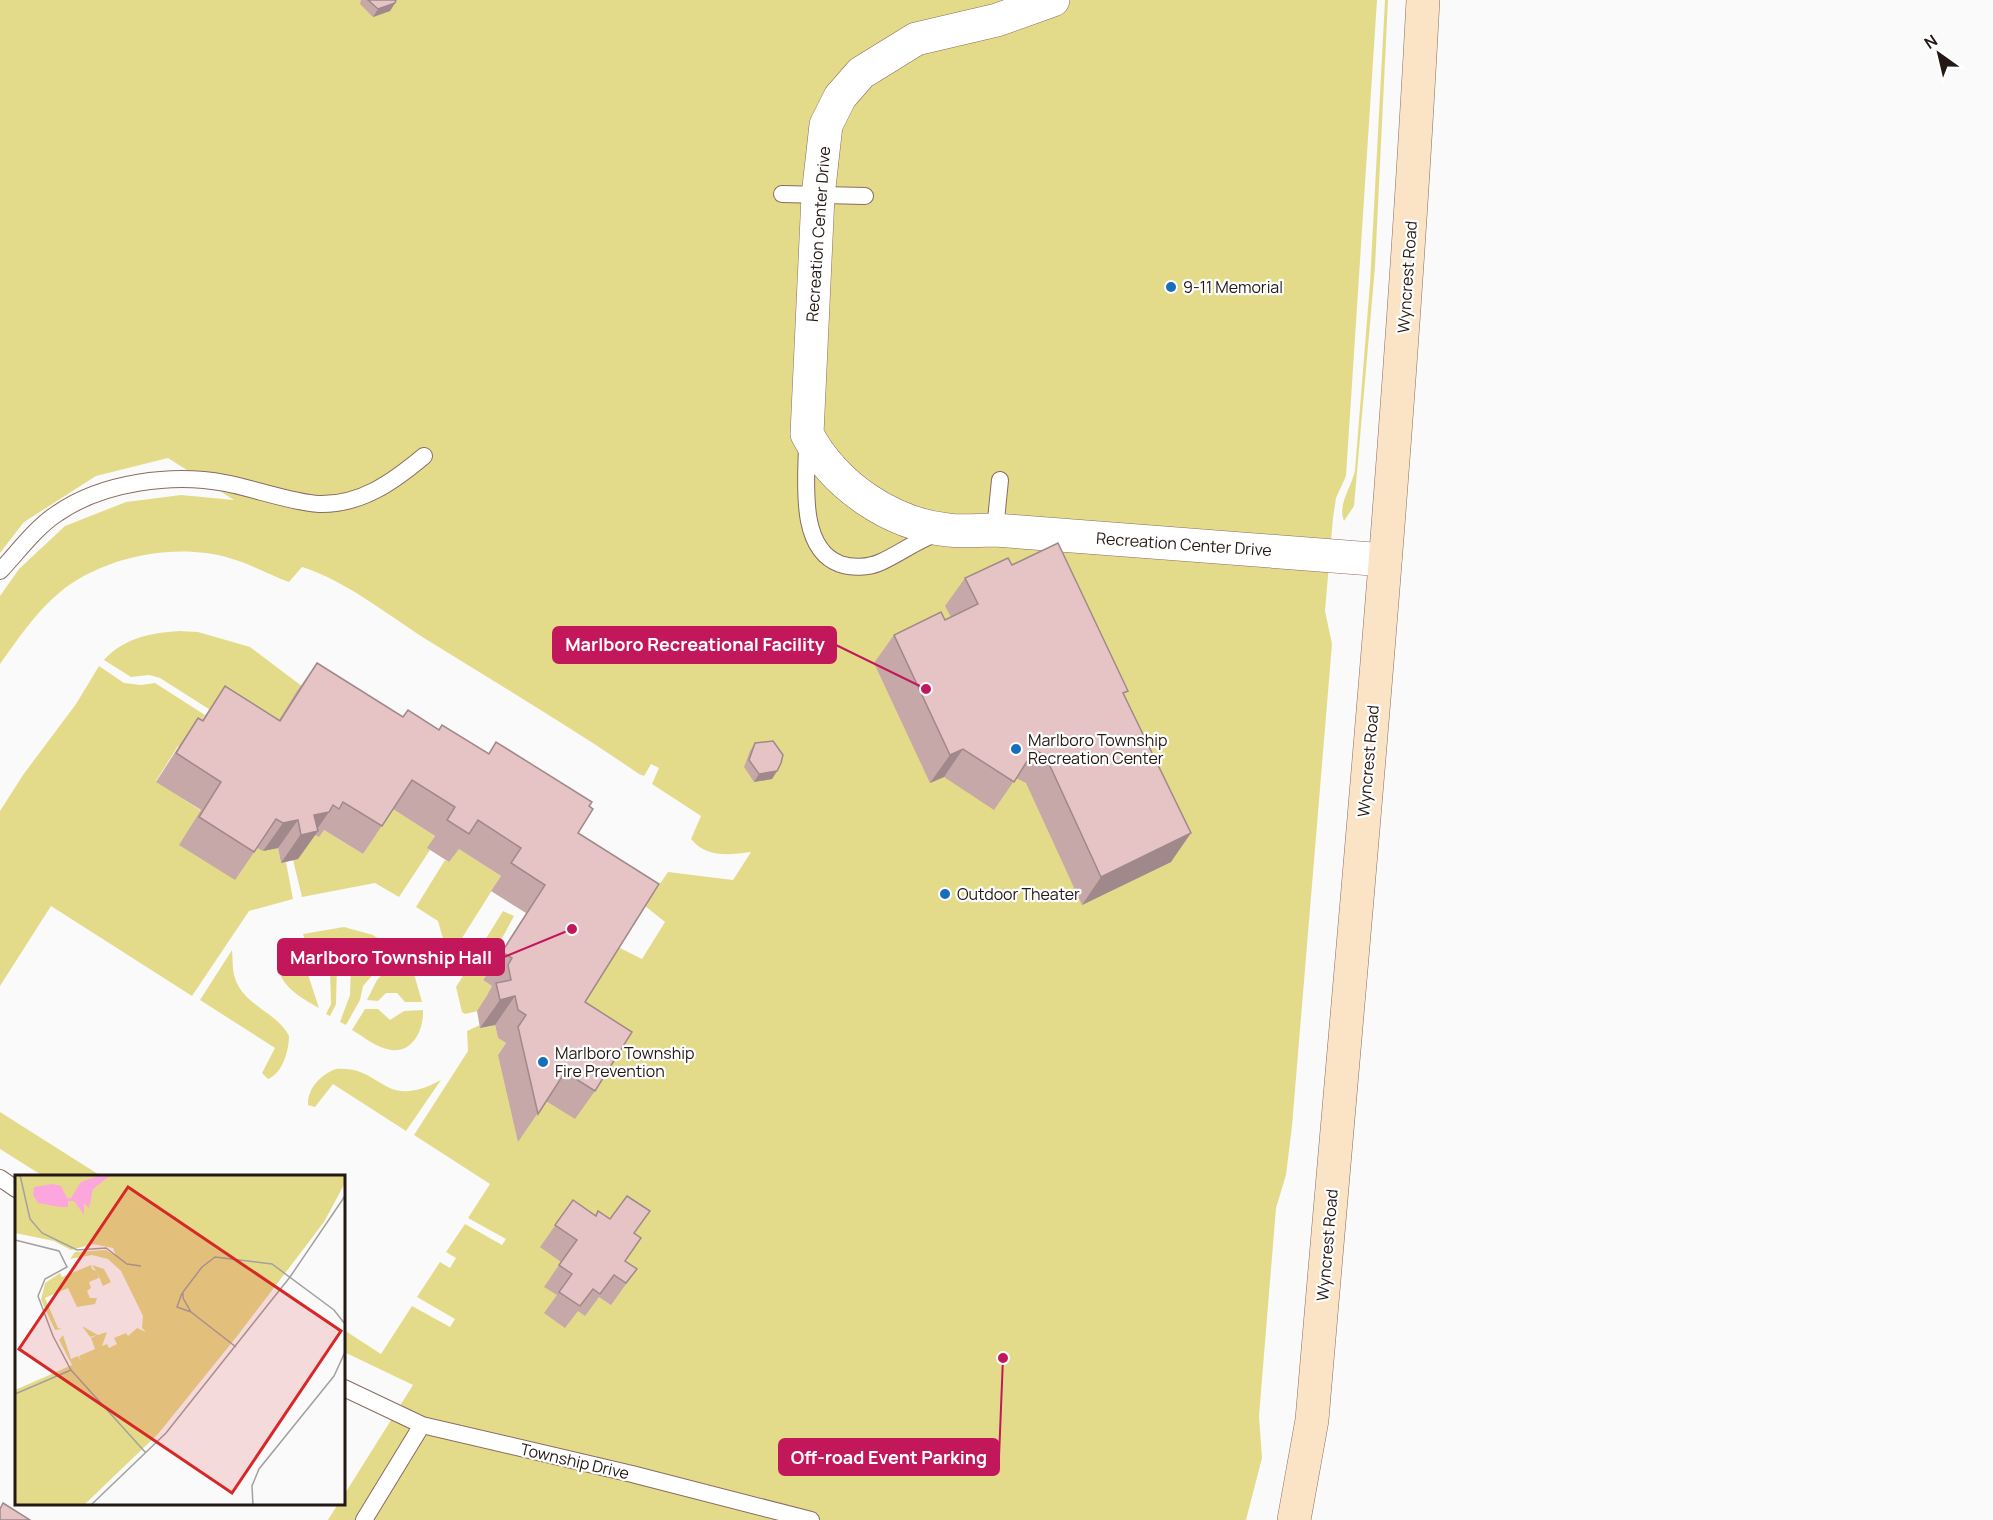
<svg xmlns="http://www.w3.org/2000/svg" width="1993" height="1520" viewBox="0 0 1993 1520" font-family="Manrope,sans-serif">
<style>
.green{fill:#e4db8a}
.lines{fill:none;stroke-linecap:round;stroke-linejoin:round}
.lane-casing{stroke:#886c60;stroke-width:18}
.street-casing{stroke:#886c60;stroke-width:34}
.secondary-casing{stroke:#886c60;stroke-width:34}
.lane{stroke:#fff;stroke-width:16}
.street{stroke:#fff;stroke-width:33}
.secondary{stroke:#fae4c5;stroke-width:33}
.wall{fill:#c6a8a9}
.shaded-wall{fill:#a1888a}
.building{fill:#e6c3c5;stroke:#a1888a;stroke-width:1.5}
.poi-dot{fill:#196ebc;stroke:#fff;stroke-width:2}
.labels{text-anchor:middle;stroke-width:4.5;stroke-linejoin:round;paint-order:stroke}
.street-label{font-size:16px;fill:#231813;stroke:#fff}
.poi-label{font-size:16px;fill:#231813;stroke:#fff;text-anchor:start}
.inset-road{fill:none;stroke:#a4a09e;stroke-width:1.5}
.view{fill:#d62828;fill-opacity:0.15;stroke:#d62828;stroke-width:3}
.inset-edge{fill:none;stroke:#231813;stroke-width:3}
.leader{fill:none;stroke:#c2185b;stroke-width:2}
.callout-dot{fill:#c2185b;stroke:#fff;stroke-width:2}
.callout{fill:#c2185b;stroke:#c2185b;stroke-width:2}
.callout-label{font-size:18px;text-anchor:middle;font-weight:bold;fill:#fff}
</style>
<rect width="100%" height="100%" fill="#fafafa"/>
<path class="green" d="M0 0H1377L1346 476 1336 498 1333 518 1325 611 1332 644 1292 1126 1286 1175 1276 1208 1259 1416 1262 1458 1246 1520H328L338 1504H344V1495L413 1385 344 1352V1330L381 1354 412 1306 450 1327 455 1319 417 1297 440 1262 450 1268 456 1258 446 1252 465 1224 502 1245 506 1239 468 1218 490 1184 414 1135 468 1051 467 1031 480 1025 481 1028 495 1025 498 1038 506 1043 498 1055 565 1030 618 947 642 959 665 922 645 906 668 872 733 880 751 852C729 855 706 858 691 839L701 816 652 784 659 768 651 764 644 776 639 774C569 726 496 683 424 638 385 613 346 581 302 567L289 582C269 575 249 563 229 558 175 542 102 557 59 593 35 613 18 639 0 664V596L19 569 65 526 126 502 181 495 234 500 168 458 96 476 24 522 0 553Z
M1385 0H1388L1375 267 1354 506 1344 521C1337 504 1352 487 1355 470L1370 283Z
M179 631 198 632 250 647 303 687 264 744 160 678 149 675 131 677 104 660C124 638 150 633 179 631Z
M99 666 124 683 141 685 155 683 205 715 183 749 178 746 156 781 256 847 278 848 281 863 286 862 293 899 249 911 192 996 51 906 0 986V811L23 775 76 704Z
M392 808 435 836 428 848 430 850 399 897 375 883 302 897 293 860 313 833 324 830 363 854Z
M458 848 501 876 457 946 452 950 446 949 438 921 416 907 445 860 449 862Z
M503 911 514 916 500 942 505 945 483 980 492 986 488 993 491 1008 465 1014 462 1012 456 987Z
M344 927 373 935 394 950 363 986 360 1000 346 1025 340 1022 350 995 351 962 337 963 336 1004 330 1016 326 1014 331 1004 330 970 311 960 303 934Z
M296 938 319 1008C300 997 271 982 281 955 284 946 287 942 296 938Z
M232 950C233 959 232 970 235 978 243 1005 277 1012 289 1036 289 1050 283 1073 268 1079L262 1073 275 1048 200 1000Z
M401 955 413 970 422 1002H405L397 993H386L378 1001 367 1000 377 980Z
M365 1009H378L390 1020 404 1011 423 1010C424 1028 414 1053 391 1050 377 1048 364 1037 352 1030Z
M336 1069C383 1065 382 1112 441 1080L406 1131 333 1084 315 1107 308 1105C307 1089 321 1074 336 1069Z
M0 1112 101 1176H43L0 1149Z"/>
<g class="lines">
<defs>
<path id="lane" d="M782 194 865 196
M807 442C807 478 797 548 840 564 852 568 868 568 881 562 901 553 917 540 938 533
M995 530 1000 480
M0 571C18 552 36 527 58 513 103 482 173 473 225 483 252 488 294 503 319 504 361 505 393 482 424 456
M0 1178 16 1189
M344 1388 422 1425 632 1474 811 1520
M364 1520 422 1425"/>
<path id="street" d="M1053 0 997 20 916 39 861 73 840 97 826 125 818 196 807 434C834 485 890 524 948 530 963 532 980 530 995 530L1385 560"/>
<path id="secondary" d="M1294 1520 1312 1420C1352 947 1398 474 1423 0"/>
</defs>
<use href="#lane" class="lane-casing"/>
<use href="#street" class="street-casing"/>
<use href="#secondary" class="secondary-casing"/>
<use href="#lane" class="lane"/>
<use href="#street" class="street"/>
<use href="#secondary" class="secondary"/>
</g>
<path class="wall" d="M361 0H396L395 3 390 11 373 17 360 4Z
M1012 565 1125 695 1171 862 1082 905 1026 783 1016 778 994 810 944 777 930 783 874 663 894 635 945 620 951 617 945 606 965 578Z
M317 663 403 717 439 730 488 754 496 742 578 833 585 1002 595 1091 575 1119 546 1101 518 1142 498 1055 506 1043 498 1038 495 1025 480 1028 477 1011 488 994V993L492 986 483 980 526 913 491 891 501 876 459 849 449 862 427 848 435 836 393 809 363 854 324 830 319 837 315 835 298 859 281 863 278 848 263 851 257 848 235 880 179 845 201 810 156 782 179 746 198 718 202 720 225 686 279 720 297 691Z
M755 743 777 771 772 779 754 782 744 767 750 751Z
M573 1200 595 1215 598 1211 634 1233 625 1261 637 1269 611 1305 599 1297 585 1316 578 1311 565 1328 544 1313 557 1295 544 1287 561 1262 540 1247Z"/>
<path class="shaded-wall" d="M395 3 390 11 373 17 378 9Z
M963 749 944 777 930 783 950 755Z
M777 771 772 779 754 782 759 774Z
M329 812 315 832 318 831 298 859 281 863 314 815Z
M298 820 278 848 263 851 283 823Z
M1191 833 1171 862 1082 905 1101 877Z
M515 996 495 1025 480 1028 500 1000Z"/>
<path class="building" d="M368 0H396L395 3 378 9Z
M1058 543 1128 691 1123 693 1191 833 1101 877 1045 755 1034 750 1014 782 963 749 950 755 894 635 941 612 945 620 978 604 965 578 1008 558 1012 565Z
M317 663 403 717 408 710 439 730 442 725 489 754 496 742 592 802 589 806 593 809 578 833 659 884 585 1002 632 1032 595 1091 565 1072 538 1114 518 1027 526 1015 518 1010 515 996 500 1000 496 983 511 980 508 965 512 958 502 952 545 885 511 863 521 848 478 820 469 834 447 820 455 807 412 780 382 826 343 802 339 809 333 805 329 812 314 815 318 831 301 835 298 820 283 823 276 819 254 852 199 817 221 782 176 753 198 718 203 721 225 686 280 721Z
M773 741 783 755 781 763 777 771 759 774 749 760 755 743Z
M627 1196 650 1211 634 1233 641 1238 625 1261 637 1269 626 1283 614 1275 600 1294 593 1289 580 1306 559 1292 572 1274 559 1265 577 1240 555 1225 573 1200 596 1216 598 1211 610 1219Z
M3 1503 30 1520H0V1509Z"/>
<g class="poi-dot">
<circle cx="1171" cy="287" r="6"/>
<circle cx="1016" cy="749" r="6"/>
<circle cx="945" cy="894" r="6"/>
<circle cx="543" cy="1062" r="6"/>
</g>
<g class="labels">
<g class="street-label">
<text transform="translate(818 234) rotate(-86)" y="6">Recreation Center Drive</text>
<text transform="translate(1407 277) rotate(-86)" y="6">Wyncrest Road</text>
<text transform="translate(1184 544) rotate(4)" y="6">Recreation Center Drive</text>
<text transform="translate(1368 761) rotate(-85)" y="6">Wyncrest Road</text>
<text transform="translate(1327 1245) rotate(-85)" y="6">Wyncrest Road</text>
<text transform="translate(575 1461) rotate(13)" y="6">Township Drive</text>
</g>
<g class="poi-label">
<text x="1183" y="293">9-11 Memorial</text>
<text x="1028" y="746">Marlboro Township<tspan x="1028" dy="18">Recreation Center</tspan></text>
<text x="957" y="900">Outdoor Theater</text>
<text x="555" y="1059">Marlboro Township<tspan x="555" dy="18">Fire Prevention</tspan></text>
</g>
</g>
<g transform="translate(15 1175)">
<rect width="330" height="330" fill="#fafafa"/>
<path d="M0 0H330V8L309 47 223 160 143 259 69 330H0V215L57 190 44 165 48 160 56 184 63 181 66 186 64 181 80 174 76 163 82 160 75 162 67 151 83 160 92 157 87 171 92 169 94 173 102 169 99 163 111 158 113 161 122 153 131 157 127 153 128 141 106 96 93 84 77 80 55 84 60 77 91 75 101 81 98 73 78 69 56 75 39 66 0 58ZM76 90 77 94 81 96 77 90 89 94 96 107 88 111 82 97 84 103 74 107 76 113 72 116 75 123H82L80 129 62 132 53 113 30 123 43 153 47 154 40 155 26 125 30 108 45 98 47 102Z" fill="#e4db8a"/>
<path d="M86 0H96L78 14 74 33 69 28V40L59 26H53V32H45L23 28 18 20 19 12 38 9 46 11 52 23H56L66 7Z" fill="#fda6dd"/>
<path class="inset-road" d="M5 0 15 44 27 58 62 75 91 73 112 89 126 91M0 65 44 76 52 92 30 104 23 121 38 161 56 195 131 278M167 118 162 132 176 137M221 172 176 137 168 123V117L187 92 200 82 257 89 319 135 330 149M0 219 56 195M76 330 151 258 275 102 330 21M238 330 237 311 244 294 319 201 330 177"/>
<path class="view" d="M113 12 326 156 217 318 4 174Z"/>
<rect width="330" height="330" class="inset-edge"/>
</g>
<path class="leader" d="M926 689L836 645M572 929L504 957M1003 1358L999 1457"/>
<g class="callout-dot">
<circle cx="926" cy="689" r="6"/>
<circle cx="572" cy="929" r="6"/>
<circle cx="1003" cy="1358" r="6"/>
</g>
<g class="callout">
<rect x="553" y="627" width="283" height="36" rx="6"/>
<rect x="278" y="939" width="226" height="36" rx="6"/>
<rect x="779" y="1439" width="220" height="36" rx="6"/>
</g>
<g class="callout-label">
<text x="695" y="651">Marlboro Recreational Facility</text>
<text x="391" y="964">Marlboro Township Hall</text>
<text x="889" y="1464">Off-road Event Parking</text>
</g>
<g transform="translate(1939 54) rotate(326)" stroke="#ffffff" stroke-width="4.5" paint-order="stroke">
<path d="M0-4.5L10 22L0 15L-10 22Z" fill="#231813"/>
<text y="-9" font-size="16" font-weight="bold" text-anchor="middle" fill="#231813">N</text>
</g>
</svg>
